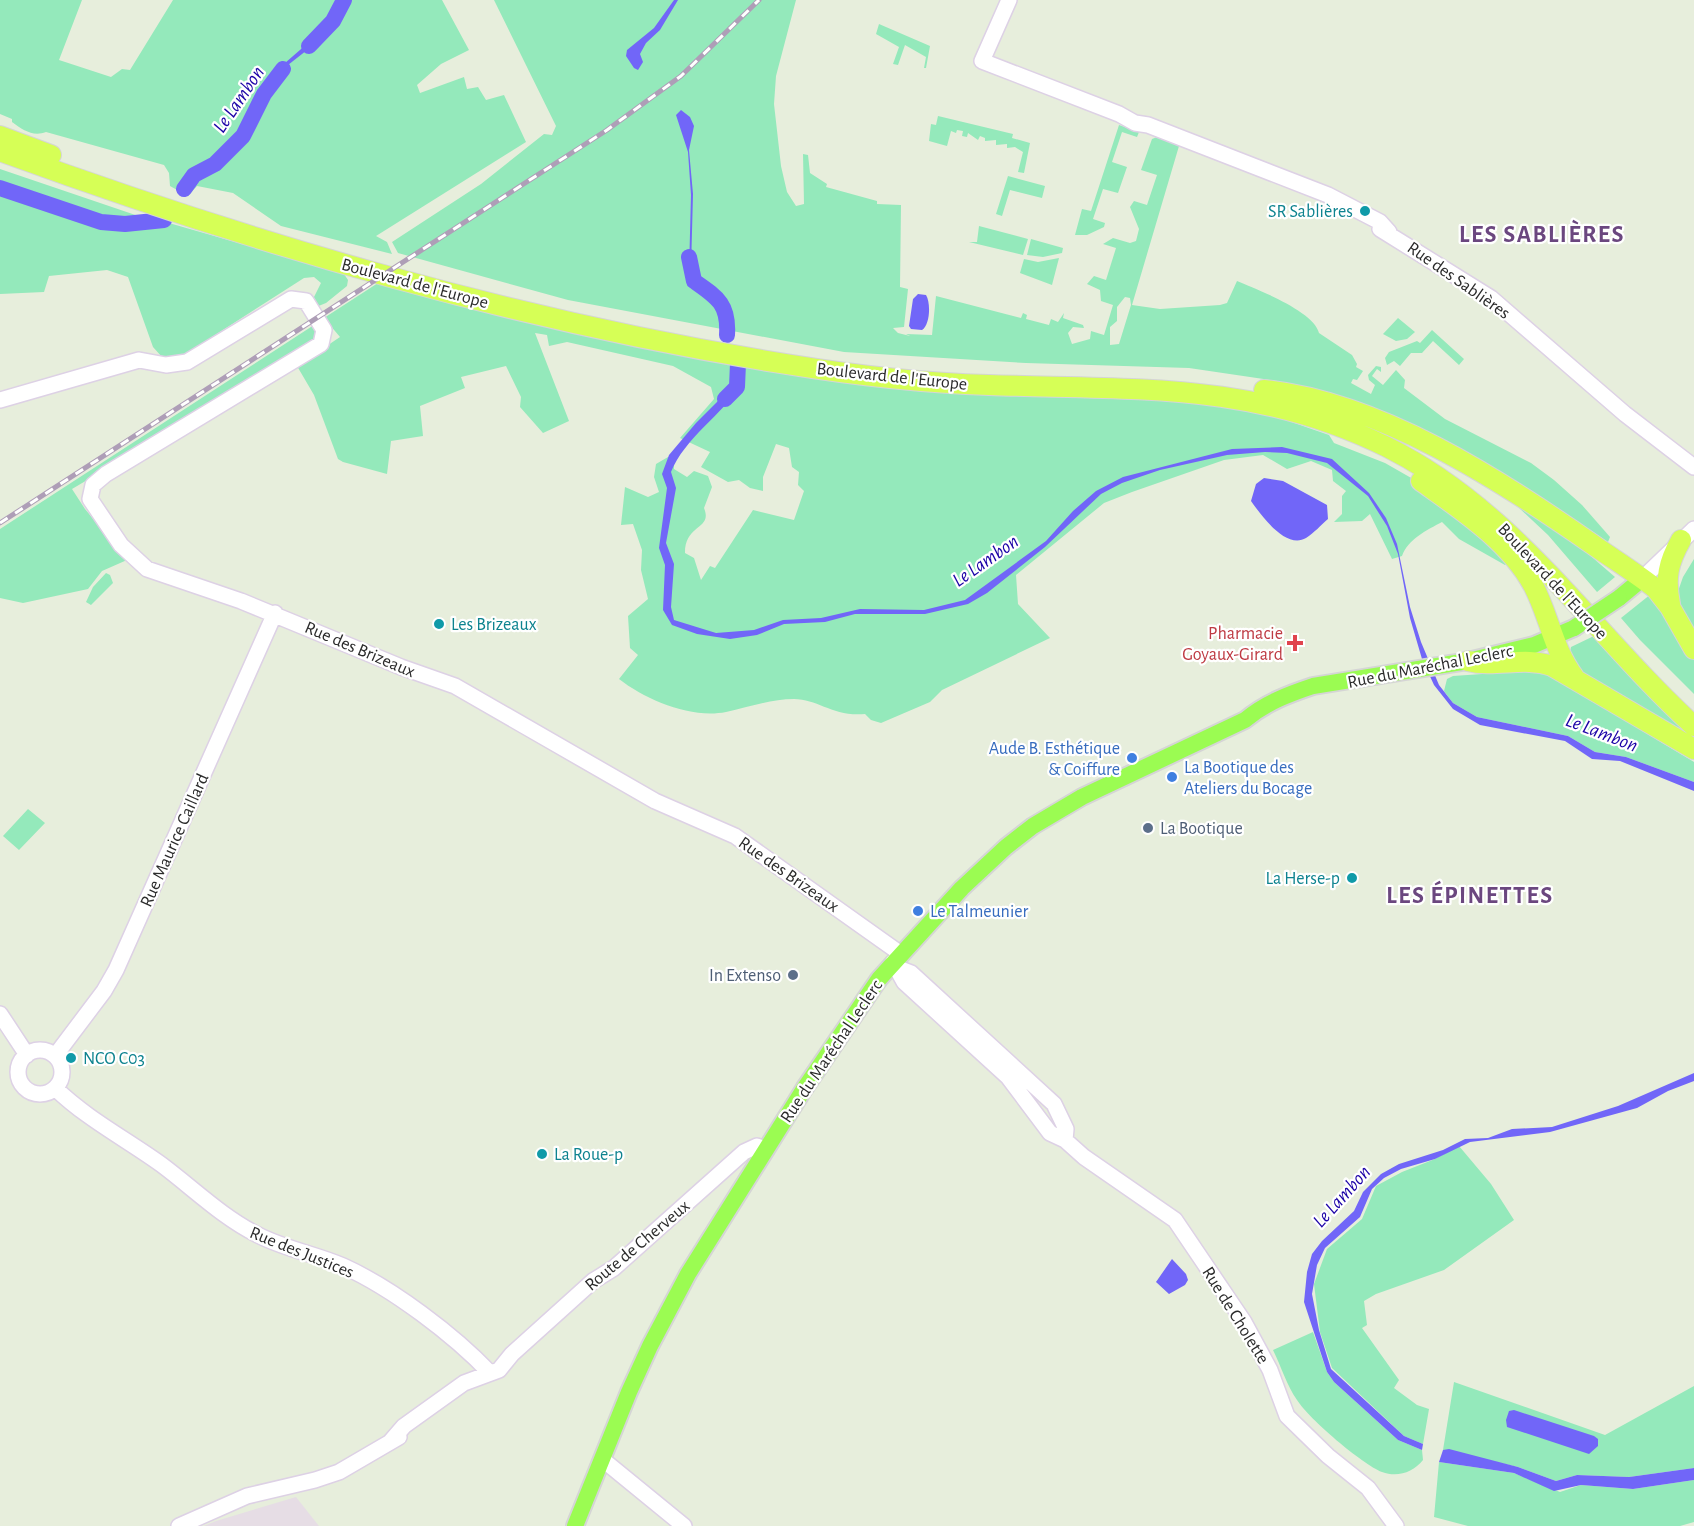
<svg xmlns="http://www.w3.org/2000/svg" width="1694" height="1526" viewBox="0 0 1694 1526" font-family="'Alegreya Sans',sans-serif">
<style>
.industrial{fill:#e6dde5}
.green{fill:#94e9bb;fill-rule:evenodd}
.water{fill:#7166f8}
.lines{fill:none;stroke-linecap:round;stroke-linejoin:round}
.river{stroke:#7166f8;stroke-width:16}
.secondary-casing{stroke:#ddd1e5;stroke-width:18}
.primary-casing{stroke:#d5d5d5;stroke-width:20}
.highway-casing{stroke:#d5d5d5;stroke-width:22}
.secondary{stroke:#fff;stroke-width:15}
.primary{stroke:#9bfc52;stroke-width:16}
.highway{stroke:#d6ff56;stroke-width:20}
.rail-casing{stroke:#ae9eb7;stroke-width:5}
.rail{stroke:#fff;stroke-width:3;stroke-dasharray:9;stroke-linecap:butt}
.primary-bridge-casing{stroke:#d5d5d5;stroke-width:20;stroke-linecap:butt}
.primary-bridge{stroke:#9bfc52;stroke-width:16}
.culture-dot{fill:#0f9aa8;stroke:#fff;stroke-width:2}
.health-dot{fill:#e0444e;stroke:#fff;stroke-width:2}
.shop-dot{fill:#3f7fe0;stroke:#fff;stroke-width:2}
.service-dot{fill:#5c6f8a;stroke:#fff;stroke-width:2}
.labels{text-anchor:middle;stroke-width:4.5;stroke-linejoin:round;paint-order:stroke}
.culture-label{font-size:18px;fill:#0d838f;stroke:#fff;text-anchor:start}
.street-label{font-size:18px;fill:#2b2b2b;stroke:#fff}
.health-label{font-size:18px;fill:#be3a42;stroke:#fff;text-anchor:end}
.shop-label{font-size:18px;fill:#366cbe;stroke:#fff;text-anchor:start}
.service-label{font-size:18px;fill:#4e5e75;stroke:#fff;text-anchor:start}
.water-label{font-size:20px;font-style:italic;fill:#1b02a7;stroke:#fff}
.district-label{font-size:24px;font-weight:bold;letter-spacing:1.5px;fill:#6b477f;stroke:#fff}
</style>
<rect width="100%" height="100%" fill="#e7eedc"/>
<path class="industrial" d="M296 1497 319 1526H204L216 1521Z"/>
<path class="green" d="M0 0H82L59 60 111 77 122 69 130 70 173 0H442L469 50 441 64 417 85 420 93 464 77 467 89 478 87 486 100 504 95 526 142 376 236 387 242 392 254 281 226 233 193 197 186 188 196 170 186 169 173 164 165 46 132C33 137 23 130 12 122V119L0 114Z
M494 0H796L776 76 774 104 781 166 787 192 796 206 804 204 803 154 808 155 810 173 827 184 826 187 877 201V204L901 205 900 287 908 289 904 327 893 328 898 333 910 336 906 334 932 335 936 296 1021 318 1023 313 1027 315 1026 319 1049 325 1051 319 1058 322 1064 313 1063 318 1083 325 1084 328 1073 327 1068 333 1072 344 1090 339 1091 331 1104 335 1113 305 1101 301 1100 290 1087 284 1094 276 1106 280 1116 248 1103 244 1113 238 1130 243 1136 241 1139 229 1130 207 1134 201 1147 205 1157 175 1141 170 1152 139 1157 137 1179 146 1132 305 1160 309 1220 305 1227 303 1237 281C1256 289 1314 311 1319 333L1352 355 1357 364 1356 367 1363 371 1357 380 1353 379 1351 383 1371 394 1375 385 1369 380 1368 375 1376 366 1381 367V372L1377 369 1372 376 1383 385 1396 370 1405 380 1404 388 1445 419 1531 463 1554 480 1582 505 1610 537 1608 542 1527 488 1446 443 1308 389 1277 381 1189 368 1026 363 844 352 568 300 398 253 392 242 481 184 544 134 552 135 556 126ZM1125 297 1130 298 1131 305 1119 344 1110 345V327L1117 321V307Z
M879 24 930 46 926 68H924L926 57 905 45 898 65 893 64 899 47 876 34Z
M938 116 1013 134 1012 138 1030 143 1024 173 1018 172 1023 152 1015 147 1007 148V144L996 145V140L985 141V138L980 136 978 140 968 133 967 137 962 136 963 131 957 130 956 133 951 131 947 146 929 141 931 124 936 125Z
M1119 125 1139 132 1137 137 1122 132 1112 162 1127 167 1118 193 1103 189 1093 219 1105 223 1104 227 1087 235H1075L1082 209 1091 211Z
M0 169 159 223H169L326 268 344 274 348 280 347 286 326 303 316 307 313 299 321 283 314 277 304 278 184 355 162 357 153 347 128 277 107 270 49 276 44 292 0 294Z
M1008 176 1045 186 1042 198 1010 190 1002 216 996 214Z
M979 226 1028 239 1023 255 969 242H977Z
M1031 239 1063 248 1062 253 1043 257 1027 255Z
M1059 258 1052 285 1020 273 1024 259 1038 262Z
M378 283 595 338 823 379 889 388 950 392 1165 396 1260 411 1329 435 1334 443 1385 463 1413 479 1486 540 1508 563 1505 565 1459 539 1442 522C1427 530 1408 539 1402 556L1392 559 1370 514 1362 521 1334 522 1342 514V496L1346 491 1333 481 1332 470 1311 461 1287 469 1263 455 1224 460 1132 492 1104 503 1016 575 1018 604 1050 638 942 690 930 702 881 723 871 720 865 714C833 717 818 699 794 699 771 699 749 707 726 712 691 719 646 700 619 679L638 655 630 648 628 616 648 599 641 570 642 550 633 524 621 525 625 487 648 497 659 492 654 477 656 464 668 457 674 460V469L687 477 694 471 708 476 712 487 704 508C713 530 685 523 685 553L694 558 701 580 710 566 715 568 753 510 794 520 804 491 798 485 799 472 792 467 789 448 776 444 763 477V491L750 488 739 480 728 482 701 467 710 452 680 438 714 399 711 387 673 366 567 342 549 346 547 335 535 333 569 421 543 433 520 407 521 397 506 366 461 377 465 388 420 406 423 436 391 441 387 474 343 462 338 459 314 395 297 366 340 337 324 318Z
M1398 318 1415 332 1407 339 1396 341 1383 334Z
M314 325 319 335 315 345 72 489 85 509 127 560 102 571 88 589 23 603 0 598V529Z
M1432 330 1464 359 1459 365 1433 341 1422 353H1411L1400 366 1394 361 1387 365 1385 358 1389 352 1417 341 1420 343Z
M1516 505 1578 545 1615 577 1597 592 1548 535Z
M1694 559V639L1676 597 1683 577Z
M106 573 110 575 113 583 91 605 86 602 93 587Z
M1651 594 1694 660V694L1640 640 1621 618Z
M1596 635 1694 737V741L1590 678 1579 669 1570 652 1571 647Z
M1541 670 1694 762V782L1626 757 1595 752 1568 736 1477 717 1453 703 1444 691 1447 679 1453 676Z
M28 809 45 823 19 850 3 836Z
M1459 1146 1491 1184 1514 1220 1444 1270 1376 1294 1364 1301 1367 1325 1362 1328 1399 1380 1394 1388 1417 1405 1429 1409 1423 1444 1404 1436 1332 1368 1320 1332 1314 1284 1327 1249 1362 1219 1376 1186 1402 1172 1435 1159Z
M1313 1332 1327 1372 1334 1382 1398 1440 1422 1450 1423 1460C1413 1472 1398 1478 1382 1472 1362 1464 1309 1419 1297 1400 1287 1386 1281 1366 1273 1350Z
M1454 1382 1605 1435 1694 1386V1468L1629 1477 1577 1475 1556 1481 1518 1467 1443 1450Z
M1439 1462 1514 1473 1560 1492 1581 1485 1633 1489 1694 1480V1522L1680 1526H1468L1434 1517Z"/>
<path class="water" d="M342 0H345L316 43 288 65 260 105 240 141 226 157 197 176 194 175 221 157 239 139 285 63 323 30Z
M674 0H678L660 30 646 43 640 54 643 62 638 70 634 68 626 56 627 50 654 28Z
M681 110 690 117 694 126 689 150 693 194 691 269 697 282 717 296 725 307 696 285 689 272 691 195 688 152 676 115Z
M918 294 926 295C931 303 930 325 922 330L911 329 909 326 913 299Z
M737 382 743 384C723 413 684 439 671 472L676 488 666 543 674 564 671 607 674 620 716 633 754 630 783 620 821 618 860 609 924 610 965 600 1046 541 1073 511 1096 491 1123 477 1232 449 1282 447 1332 459 1369 493 1386 518 1397 544 1410 607 1421 642 1439 685 1453 703 1477 717 1568 736 1595 752 1626 757 1694 782V791L1620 761 1592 759 1565 741 1480 725 1453 709 1434 685 1422 659 1410 618 1398 554 1387 526 1368 496 1327 463 1287 453 1265 452 1227 455 1160 470 1122 483 1101 494 1045 547 987 593 968 604 925 614H855L825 622 784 624 757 635 730 639 697 634 672 625 663 610 665 565 659 548 667 488 662 474 669 455 696 423Z
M1264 478 1283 481 1327 505 1328 519C1321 525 1314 533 1306 538 1286 550 1261 515 1251 501L1256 484Z
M1694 1073V1081L1668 1091 1637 1108 1550 1132 1470 1142 1435 1159 1401 1169 1384 1178 1372 1189 1360 1217 1325 1248 1317 1265 1312 1294 1319 1330 1331 1369 1404 1436 1423 1444 1422 1450 1398 1440 1334 1382 1327 1372 1304 1302 1307 1272 1312 1254 1322 1241 1354 1211 1363 1192 1381 1174 1399 1164 1443 1150 1465 1139 1488 1138 1512 1129 1552 1127 1618 1106Z
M1172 1259 1186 1274 1188 1280 1185 1285 1169 1294 1156 1282Z
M1514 1410 1594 1436 1598 1439V1446L1589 1454 1507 1427 1506 1420 1509 1411Z
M1449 1449 1518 1467 1556 1481 1577 1475 1629 1477 1694 1468V1480L1633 1489 1581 1485 1554 1491 1514 1473 1439 1462 1443 1450Z"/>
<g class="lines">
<path class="river" d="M309 46 333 21 344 0
M0 188 101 222 125 224 164 220
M184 189 194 175 215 164 243 136 264 94 283 69
M689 257 694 281C717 297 729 304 727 335
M725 399 737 387 738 363"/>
<defs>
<path id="secondary" d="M1009 0 982 61 1119 114 1135 123 1148 125 1328 195 1380 222 1389 232
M1380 229 1491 298 1625 414 1694 467
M0 400 139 360 166 365 187 362 291 299 306 301 324 330 321 344 106 474 93 485 90 499 121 545 147 569 241 601 401 667 455 686 655 801 735 836 901 954
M1642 579 1694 529
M893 962 904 982 1008 1077 1050 1133 1065 1140 1084 1157 1175 1220 1244 1322 1270 1370 1287 1416 1328 1456 1368 1488 1396 1526
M898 968 911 973 1054 1104 1066 1129 1065 1140
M0 1014 27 1055
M18 1072a22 22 0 1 1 44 0a22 22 0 1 1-44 0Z
M55 1056 104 991 116 970 275 613
M55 1088C87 1119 126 1139 162 1165 194 1189 222 1217 258 1235 285 1249 315 1254 343 1266 392 1288 454 1335 490 1373
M391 1441 404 1426 464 1383 499 1370 512 1354 593 1281 614 1268 744 1152 757 1146 766 1149
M602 1459 684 1526
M179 1526 247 1496 315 1480 339 1472 399 1437"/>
<path id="primary" d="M1619 598 1642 579
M575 1526 629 1392 650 1346 688 1274 804 1089 879 979 962 888 1006 847 1033 826 1082 797 1245 720C1265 703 1289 694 1313 686L1468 661 1534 645 1574 628"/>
<path id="highway" d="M0 136 51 155
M0 151C255 244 517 321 786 364 853 375 921 383 989 385 1132 390 1254 381 1387 447 1517 512 1590 631 1694 726
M1264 390C1379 402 1499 479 1592 544 1613 559 1636 573 1656 589L1670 607 1694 649
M1421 481C1460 509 1509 541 1533 585 1549 615 1553 649 1574 677
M1670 604C1665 578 1668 563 1681 540
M1468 661C1496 668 1524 656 1552 666L1694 749"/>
</defs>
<use href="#secondary" class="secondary-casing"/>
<use href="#primary" class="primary-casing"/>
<use href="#highway" class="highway-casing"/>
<use href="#secondary" class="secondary"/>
<use href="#primary" class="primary"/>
<use href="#highway" class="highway"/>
<defs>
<path id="rail" d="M0 523 607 130 681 76 759 0"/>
</defs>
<use href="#rail" class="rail-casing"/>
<use href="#rail" class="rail"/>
<defs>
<path id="primary-bridge" d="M1574 628 1619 598"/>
</defs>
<use href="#primary-bridge" class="primary-bridge-casing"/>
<use href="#primary-bridge" class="primary-bridge"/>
</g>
<g class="culture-dot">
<circle cx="1365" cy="211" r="6"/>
<circle cx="439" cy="624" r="6"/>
<circle cx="1352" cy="878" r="6"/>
<circle cx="71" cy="1058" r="6"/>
<circle cx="542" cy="1154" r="6"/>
</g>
<path class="health-dot" d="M1292 634h6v6h6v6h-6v6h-6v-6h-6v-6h6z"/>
<g class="shop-dot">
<circle cx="1132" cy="758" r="6"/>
<circle cx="1172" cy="777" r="6"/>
<circle cx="918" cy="911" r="6"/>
</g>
<g class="service-dot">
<circle cx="1148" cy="828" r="6"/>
<circle cx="793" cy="975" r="6"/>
</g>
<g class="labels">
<g class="culture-label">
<text x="1353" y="217" text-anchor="end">SR Sablières</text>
<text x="451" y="630">Les Brizeaux</text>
<text x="1340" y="884" text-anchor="end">La Herse-p</text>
<text x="83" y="1064">NCO C03</text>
<text x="554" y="1160">La Roue-p</text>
</g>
<g class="street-label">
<text transform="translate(1459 280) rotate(35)" y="6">Rue des Sablières</text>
<text transform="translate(415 283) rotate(15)" y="6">Boulevard de l'Europe</text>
<text transform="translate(892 376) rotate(6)" y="6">Boulevard de l'Europe</text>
<text transform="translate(1553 581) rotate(47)" y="6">Boulevard de l'Europe</text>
<text transform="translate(360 649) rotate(23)" y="6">Rue des Brizeaux</text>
<text transform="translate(1430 666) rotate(-11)" y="6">Rue du Maréchal Leclerc</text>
<text transform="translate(174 840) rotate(-66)" y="6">Rue Maurice Caillard</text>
<text transform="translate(789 874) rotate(35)" y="6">Rue des Brizeaux</text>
<text transform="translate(831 1051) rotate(-56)" y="6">Rue du Maréchal Leclerc</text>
<text transform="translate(637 1245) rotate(-40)" y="6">Route de Cherveux</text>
<text transform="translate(302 1252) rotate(22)" y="6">Rue des Justices</text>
<text transform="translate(1236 1315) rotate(58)" y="6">Rue de Cholette</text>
</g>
<g class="health-label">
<text x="1283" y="639">Pharmacie<tspan x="1283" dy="21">Goyaux-Girard</tspan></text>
</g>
<g class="shop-label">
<text x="1120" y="754" text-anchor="end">Aude B. Esthétique<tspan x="1120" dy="21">&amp; Coiffure</tspan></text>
<text x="1184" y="773">La Bootique des<tspan x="1184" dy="21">Ateliers du Bocage</tspan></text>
<text x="930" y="917">Le Talmeunier</text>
</g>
<g class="service-label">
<text x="1160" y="834">La Bootique</text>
<text x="781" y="981" text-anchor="end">In Extenso</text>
</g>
<g class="water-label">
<text transform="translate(238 99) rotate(-56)" y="7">Le Lambon</text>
<text transform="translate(985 560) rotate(-35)" y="7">Le Lambon</text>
<text transform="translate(1602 732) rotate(21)" y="7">Le Lambon</text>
<text transform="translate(1341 1196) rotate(-48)" y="7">Le Lambon</text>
</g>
<g class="district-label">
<text x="1542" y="242">LES SABLIÈRES</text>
<text x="1470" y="903">LES ÉPINETTES</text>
</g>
</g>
</svg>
